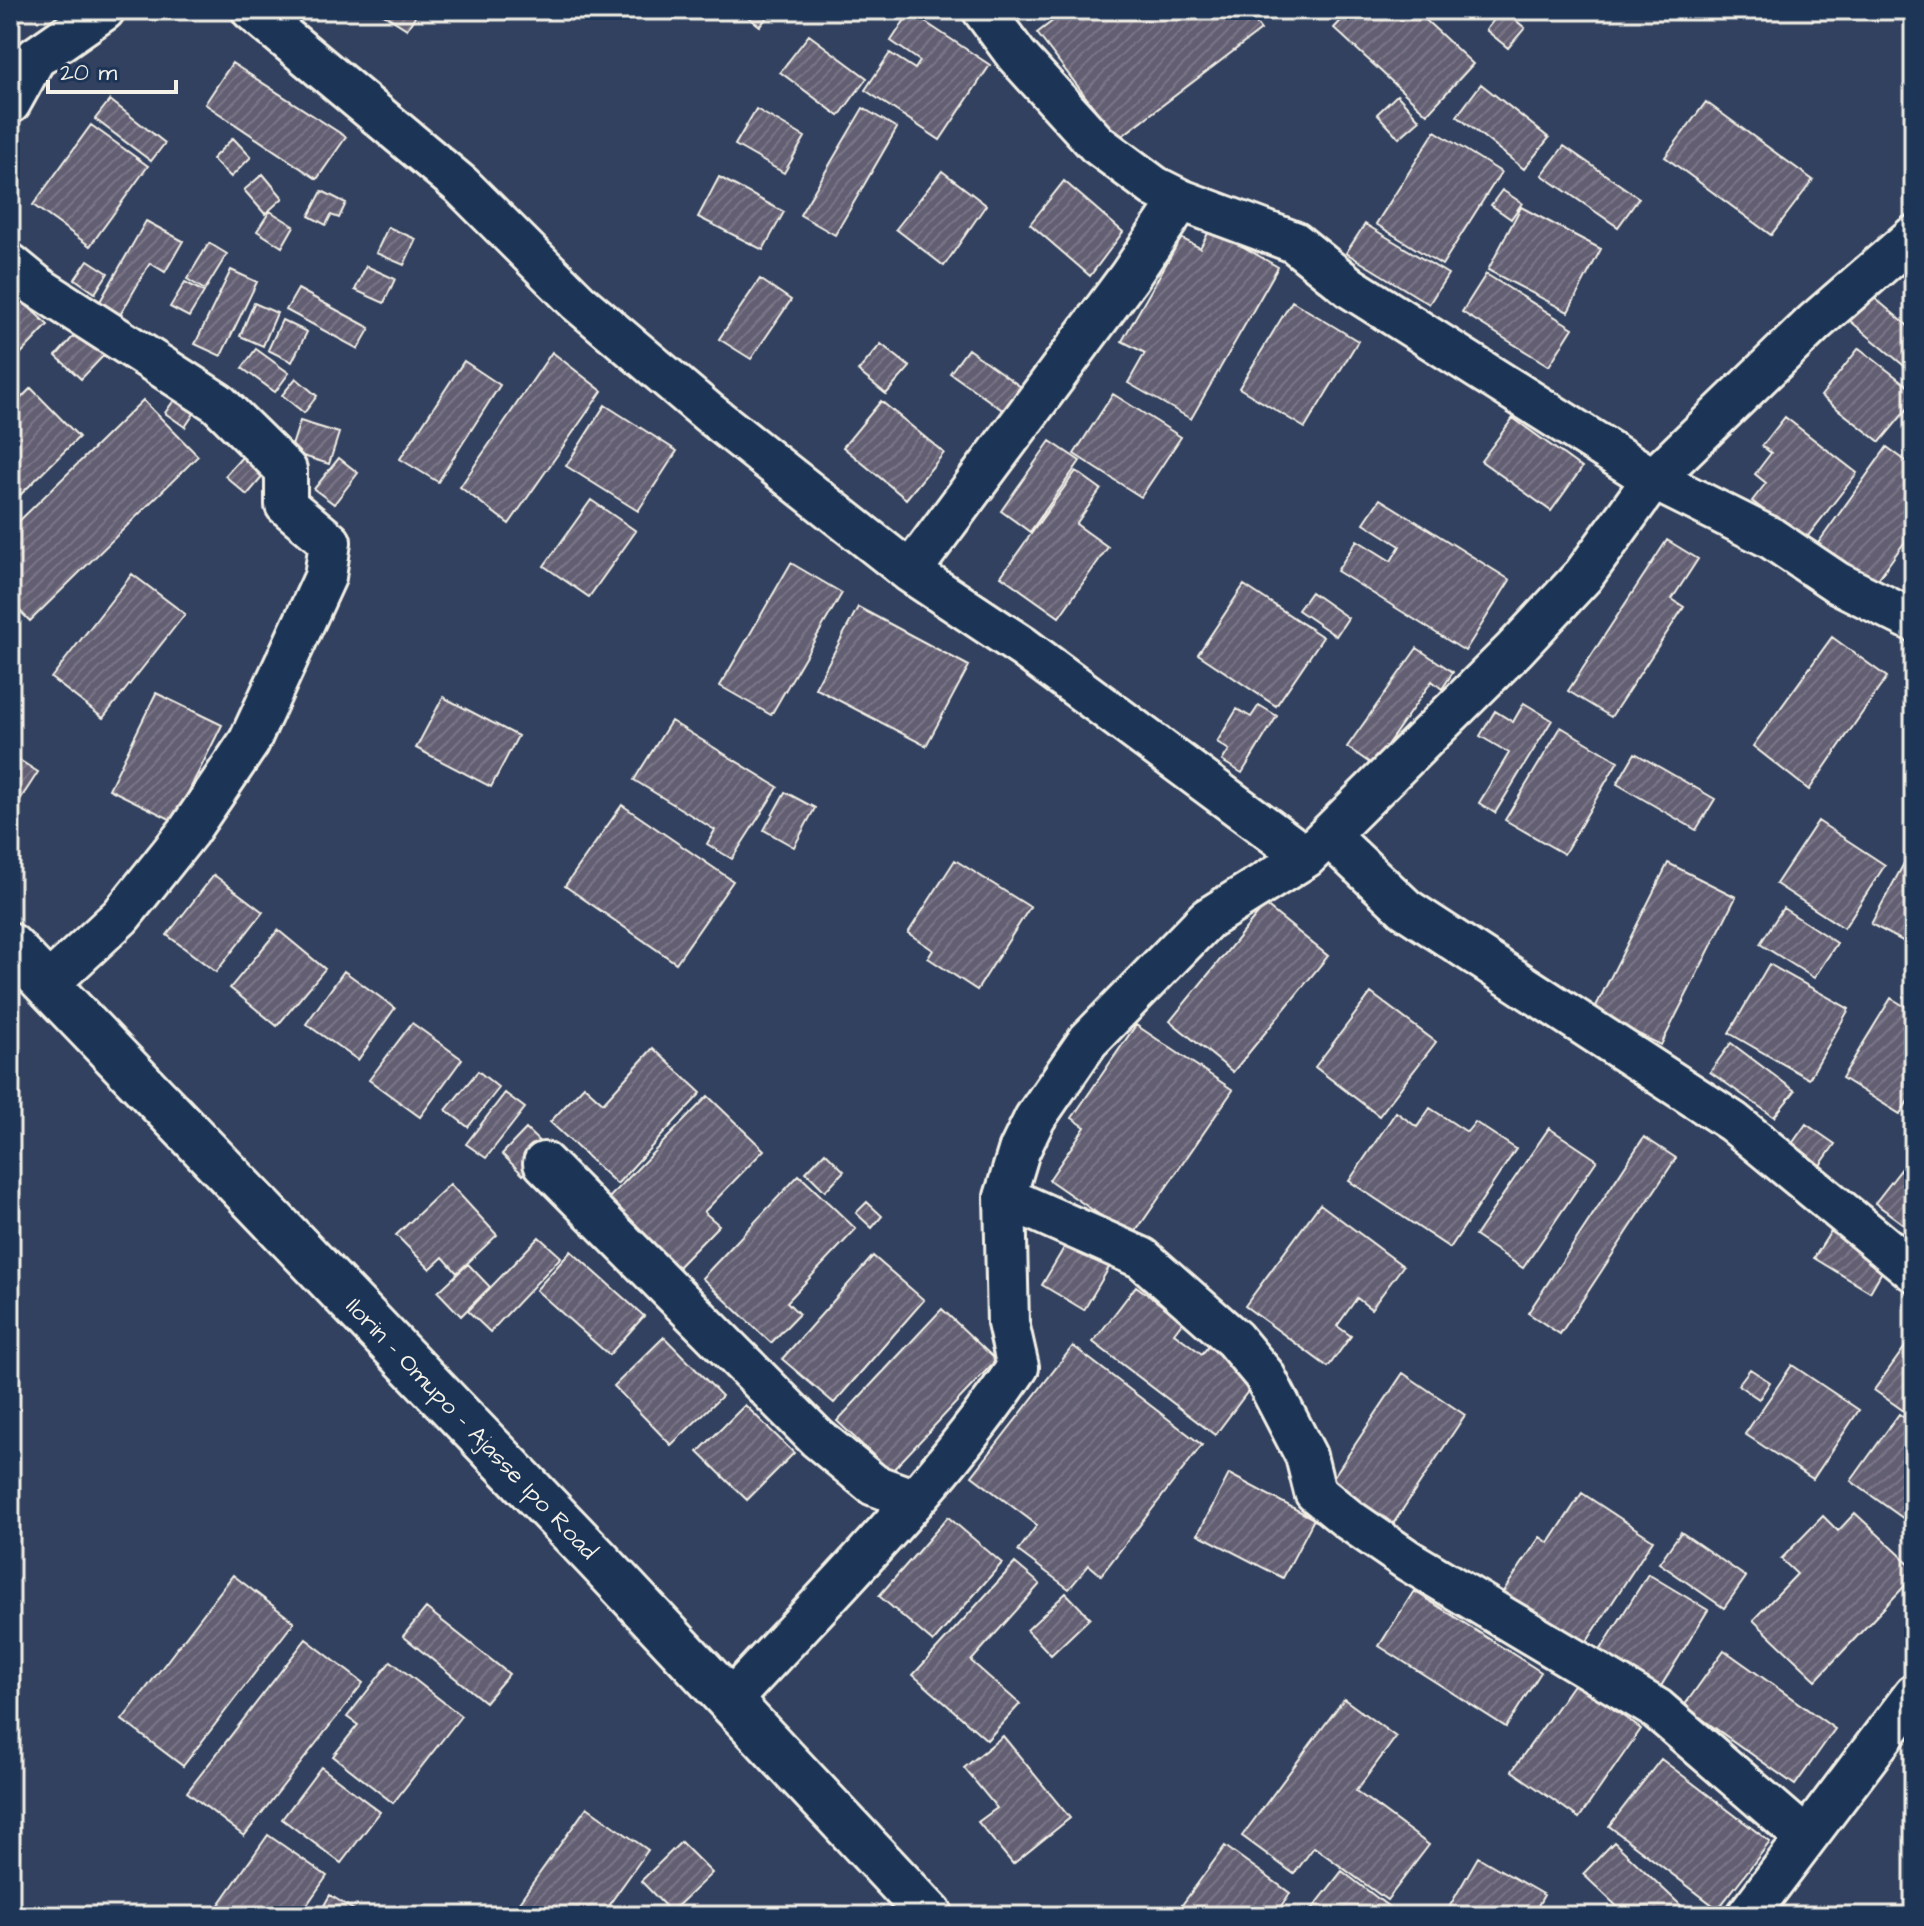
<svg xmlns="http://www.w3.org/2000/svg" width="1924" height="1926" viewBox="0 0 1924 1926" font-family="'Architects Daughter',sans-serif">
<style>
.building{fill:url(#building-hatch);stroke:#f4f1e8;stroke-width:2}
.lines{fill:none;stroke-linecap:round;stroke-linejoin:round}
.minor-casing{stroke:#f4f1e8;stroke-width:46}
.trunk-casing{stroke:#f4f1e8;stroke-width:50}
.minor{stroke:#1d3557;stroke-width:40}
.trunk{stroke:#1d3557;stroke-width:44}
.labels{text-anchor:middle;stroke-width:8;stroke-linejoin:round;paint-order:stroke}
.street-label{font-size:24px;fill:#f4f1e8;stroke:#1d3557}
</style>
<defs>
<pattern id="building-hatch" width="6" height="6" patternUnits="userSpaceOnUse" patternTransform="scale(2)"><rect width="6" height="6" fill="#635e73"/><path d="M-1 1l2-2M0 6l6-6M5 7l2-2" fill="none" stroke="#7a7687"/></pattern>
</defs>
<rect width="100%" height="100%" fill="#32415f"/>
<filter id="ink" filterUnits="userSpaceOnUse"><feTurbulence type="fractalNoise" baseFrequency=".0125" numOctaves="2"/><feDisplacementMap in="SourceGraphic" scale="16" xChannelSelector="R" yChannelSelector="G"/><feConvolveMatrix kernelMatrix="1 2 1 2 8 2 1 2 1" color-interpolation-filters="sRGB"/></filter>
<g filter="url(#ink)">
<path class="building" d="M377 10H419L407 29Z
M739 10H773L760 26Z
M1067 10H1246L1261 30 1118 139 1037 33Z
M1351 10H1415L1473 64 1427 114 1334 28Z
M1490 10H1503L1525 28 1508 48 1486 30 1497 16Z
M910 12 990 65 940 140 865 90 890 53 915 69 920 61 891 41Z
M809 35 867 78 839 116 780 72Z
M232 63 346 137 317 179 205 104Z
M1481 84 1549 138 1524 169 1457 116Z
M1397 95 1420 120 1399 138 1377 114Z
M110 100 165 143 151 161 95 119Z
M1706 102 1813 180 1771 235 1665 157Z
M863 108 897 128 835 235 800 215Z
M756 109 805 137 784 173 735 145Z
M91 125 148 166 90 246 33 205Z
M1435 131 1501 172 1442 265 1376 224Z
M233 138 251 157 231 177 212 159Z
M1564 146 1639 198 1618 227 1542 175Z
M942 171 986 205 944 266 896 229Z
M263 174 283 198 265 214 244 190Z
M719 177 784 212 763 250 698 217Z
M1064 181 1123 232 1090 276 1030 224Z
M1502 190 1522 203 1511 219 1491 205Z
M322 191 346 203 339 218 331 215 326 225 309 216Z
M1521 207 1601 249 1568 312 1488 270Z
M270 211 294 226 282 247 257 231Z
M146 221 183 241 165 272 150 263 119 317 98 305Z
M1365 224 1448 274 1429 304 1346 253Z
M388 227 416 239 404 265 376 253Z
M1211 228 1278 267 1191 419 1128 383 1145 353 1122 341 1181 238 1200 248Z
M209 243 227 254 205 290 187 279Z
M88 260 108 273 95 293 75 279Z
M366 266 395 279 384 303 355 290Z
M231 270 257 282 221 356 195 344Z
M1486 274 1573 328 1549 366 1462 312Z
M760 279 791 300 751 359 719 339Z
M185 282 204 292 189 317 170 307Z
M298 289 370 328 358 349 286 310Z
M1871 295 1914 331V374L1849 320Z
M20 299 48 325 10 365V310Z
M1292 301 1358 341 1305 428 1239 388Z
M254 303 277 313 263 346 240 336Z
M282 320 307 332 292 362 268 350Z
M81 328 107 352 81 379 56 356Z
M881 344 910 367 886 394 858 371Z
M1859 348 1914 391V401L1880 442 1821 396Z
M256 349 289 373 275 392 242 368Z
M968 349 1021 387 1004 411 950 373Z
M552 352 602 391 509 524 460 487Z
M464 361 500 385 438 482 400 459Z
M296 378 317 396 304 413 282 395Z
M31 388 79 437 10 505V409Z
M179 393 199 406 185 427 165 413Z
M1113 394 1181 437 1141 497 1074 454Z
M143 400 198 456 30 621 10 601V530Z
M881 401 944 453 906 499 843 447Z
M605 405 677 451 638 511 566 466Z
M1785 417 1857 473 1804 541 1752 501 1766 483 1755 474 1771 453 1762 446Z
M1513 418 1582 468 1551 511 1481 461Z
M300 421 339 433 329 464 290 452Z
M1050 441 1080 461 1030 532 1001 511Z
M1887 447 1914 467V529L1873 586 1816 546Z
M243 456 264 475 247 495 225 476Z
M339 458 358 473 334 504 314 489Z
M1076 471 1101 489 1076 524 1108 547 1059 617 1001 576Z
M1380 499 1510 580 1465 651 1337 571 1357 540 1391 561 1400 546 1364 523Z
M591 500 636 531 589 597 544 566Z
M1667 540 1698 559 1672 599 1684 607 1611 717 1568 691Z
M791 563 842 593 771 715 720 686Z
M132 574 185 614 103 718 51 678Z
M1244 585 1323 637 1276 706 1198 654Z
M1311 592 1348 618 1336 636 1298 610Z
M858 607 969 666 926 746 815 688Z
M1832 637 1887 677 1809 790 1753 746Z
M1417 648 1453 672 1442 689 1432 681 1373 765 1347 747Z
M156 693 222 725 174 821 109 789Z
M443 697 518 736 491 787 416 748Z
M1524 703 1552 720 1495 813 1479 803 1509 753 1480 736 1495 711 1513 722Z
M1259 705 1277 716 1242 773 1222 761 1229 750 1217 742 1237 709 1251 717Z
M671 721 778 787 732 859 707 844 715 830 634 780Z
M1561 727 1618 761 1564 854 1505 820Z
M1635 753 1715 799 1696 830 1617 784Z
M10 754 38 772 18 803 10 798Z
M785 792 815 808 794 847 764 830Z
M622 805 733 881 676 963 565 886Z
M1818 821 1885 865 1844 928 1776 884Z
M1914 845V947L1871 924Z
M955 860 1030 907 977 990 928 958 933 950 908 933Z
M1668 863 1736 897 1661 1045 1593 1012Z
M214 875 263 912 216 972 167 935Z
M1265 905 1328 956 1233 1072 1170 1021Z
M1783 908 1837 943 1814 978 1760 944Z
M278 930 325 969 277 1026 230 988Z
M1769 964 1849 1009 1809 1079 1729 1033Z
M344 971 395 1008 358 1060 306 1024Z
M1371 993 1436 1042 1379 1116 1315 1067Z
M1891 998 1914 1012V1091L1900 1114 1842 1078Z
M412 1023 462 1059 420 1117 369 1080Z
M1136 1025 1233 1090 1132 1237 1049 1180 1085 1127 1072 1118Z
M1731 1043 1795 1091 1774 1117 1710 1072Z
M653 1048 701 1093 617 1184 550 1122 584 1086 603 1103Z
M478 1071 499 1088 468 1127 446 1110Z
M505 1093 525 1108 486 1158 466 1144Z
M708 1096 764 1150 704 1212 719 1225 677 1268 606 1201Z
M1430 1108 1467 1132 1475 1122 1516 1149 1450 1248 1349 1181 1396 1112 1417 1127Z
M1806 1124 1835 1144 1818 1168 1789 1148Z
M1549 1128 1597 1160 1523 1268 1475 1236Z
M526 1129 547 1149 523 1175 502 1154Z
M1644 1137 1676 1158 1560 1334 1528 1313Z
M825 1152 844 1171 825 1191 806 1172Z
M1914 1153V1232L1875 1203Z
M799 1175 856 1229 787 1302 799 1314 771 1343 702 1278Z
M450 1184 497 1235 457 1273 443 1257 430 1269 396 1235Z
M867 1202 882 1216 872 1228 856 1213Z
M1320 1204 1403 1266 1371 1309 1357 1298 1337 1326 1351 1336 1328 1367 1245 1306Z
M1831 1231 1851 1242 1891 1256 1870 1292 1814 1258Z
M539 1237 561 1257 490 1332 468 1311Z
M1068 1241 1110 1266 1084 1310 1042 1285Z
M571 1251 644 1316 609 1355 536 1290Z
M873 1256 924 1300 834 1403 782 1359Z
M468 1264 490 1287 461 1316 438 1292Z
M1136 1286 1183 1321 1174 1333 1202 1354 1212 1342 1258 1378 1215 1435 1093 1342Z
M942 1309 996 1360 891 1472 837 1421Z
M664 1337 722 1396 671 1445 614 1386Z
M1910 1340 1914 1343V1418L1874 1390Z
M1073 1346 1202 1445 1101 1575 1089 1565 1069 1589 1018 1551 1037 1525 972 1476Z
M1792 1365 1859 1410 1813 1479 1745 1434Z
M1750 1369 1770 1382 1759 1399 1738 1385Z
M1403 1373 1465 1415 1393 1524 1330 1482Z
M745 1405 794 1453 747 1500 698 1452Z
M1899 1414 1914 1425V1526L1851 1481Z
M1229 1474 1314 1519 1283 1578 1198 1534Z
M1582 1493 1653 1540 1580 1652 1498 1599 1540 1537 1549 1543Z
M1855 1513 1914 1568V1576L1816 1680 1753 1620 1797 1574 1781 1559 1823 1516 1838 1531Z
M948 1517 1002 1563 933 1642 879 1596Z
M1681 1532 1746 1577 1724 1608 1659 1563Z
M1015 1563 1040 1584 971 1661 1020 1704 987 1740 913 1675Z
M1648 1574 1708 1610 1653 1699 1593 1662Z
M233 1575 294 1622 183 1766 122 1720Z
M1414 1591 1541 1672 1506 1727 1379 1646Z
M1066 1593 1090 1618 1051 1655 1027 1630Z
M426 1608 509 1674 485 1702 403 1636Z
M306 1639 363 1683 244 1836 187 1792Z
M1724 1650 1835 1729 1795 1785 1684 1706Z
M391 1661 461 1716 393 1803 333 1756 358 1725 347 1717Z
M1575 1682 1641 1729 1579 1818 1512 1771Z
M1344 1699 1396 1737 1356 1791 1429 1845 1387 1900 1314 1847 1294 1874 1242 1836Z
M1003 1736 1070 1818 1013 1864 978 1822 997 1808 964 1768Z
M1661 1759 1770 1842 1718 1909 1609 1826Z
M321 1767 380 1812 341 1863 282 1819Z
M587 1807 648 1850 601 1916H509Z
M268 1835 327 1876 299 1916H211Z
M681 1842 712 1873 671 1912 641 1881Z
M1614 1842 1692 1916H1627L1583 1874Z
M1225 1846 1290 1893 1274 1916H1174Z
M1478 1857 1544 1895 1532 1916H1444Z
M1342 1871 1389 1907 1382 1916H1307Z
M330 1895 362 1915V1916H318Z"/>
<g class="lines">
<defs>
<path id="minor" d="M252 10 461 185 578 302 709 413 910 572 1023 647 1306 857
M10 103 35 58 104 10
M1914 236 1815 322 1653 479 1771 538 1838 583 1914 621
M10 264 38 287 218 403 286 470V505L330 542 325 577 249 742 188 832 121 916 47 985
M910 572 1129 277 1181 200
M1328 835 1406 909 1733 1122 1914 1271
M544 1163 817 1438 874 1485 915 1500
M1005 1197 1142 1258 1234 1339 1264 1375 1306 1456 1315 1492 1348 1519 1409 1561 1657 1709 1806 1838
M730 1701C829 1593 935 1489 1018 1367L1008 1323 1005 1197 1019 1151 1035 1118 1088 1041 1207 919 1306 857 1514 650 1583 576 1653 479 1351 288 1294 242 1181 200 1155 187 1097 144 1017 56 983 10
M1747 1916 1914 1695"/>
<g id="trunk">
<path id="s1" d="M10 946 597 1559 931 1916"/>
</g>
</defs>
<use href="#minor" class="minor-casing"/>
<use href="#trunk" class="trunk-casing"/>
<use href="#minor" class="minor"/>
<use href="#trunk" class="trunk"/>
</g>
</g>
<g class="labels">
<g class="street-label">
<text dy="8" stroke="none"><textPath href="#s1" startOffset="668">Ilorin - Omupo - Ajasse Ipo Road</textPath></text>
</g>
</g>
<rect width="1924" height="1926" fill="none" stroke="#1d3557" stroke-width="40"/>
<rect x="20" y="20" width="1884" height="1886" fill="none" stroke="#f4f1e8" stroke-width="3" filter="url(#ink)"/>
<path d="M48 80v12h128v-12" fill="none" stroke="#f4f1e8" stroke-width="4"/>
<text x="60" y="80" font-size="24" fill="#f4f1e8" stroke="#1d3557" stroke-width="6" paint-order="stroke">20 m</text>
</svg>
